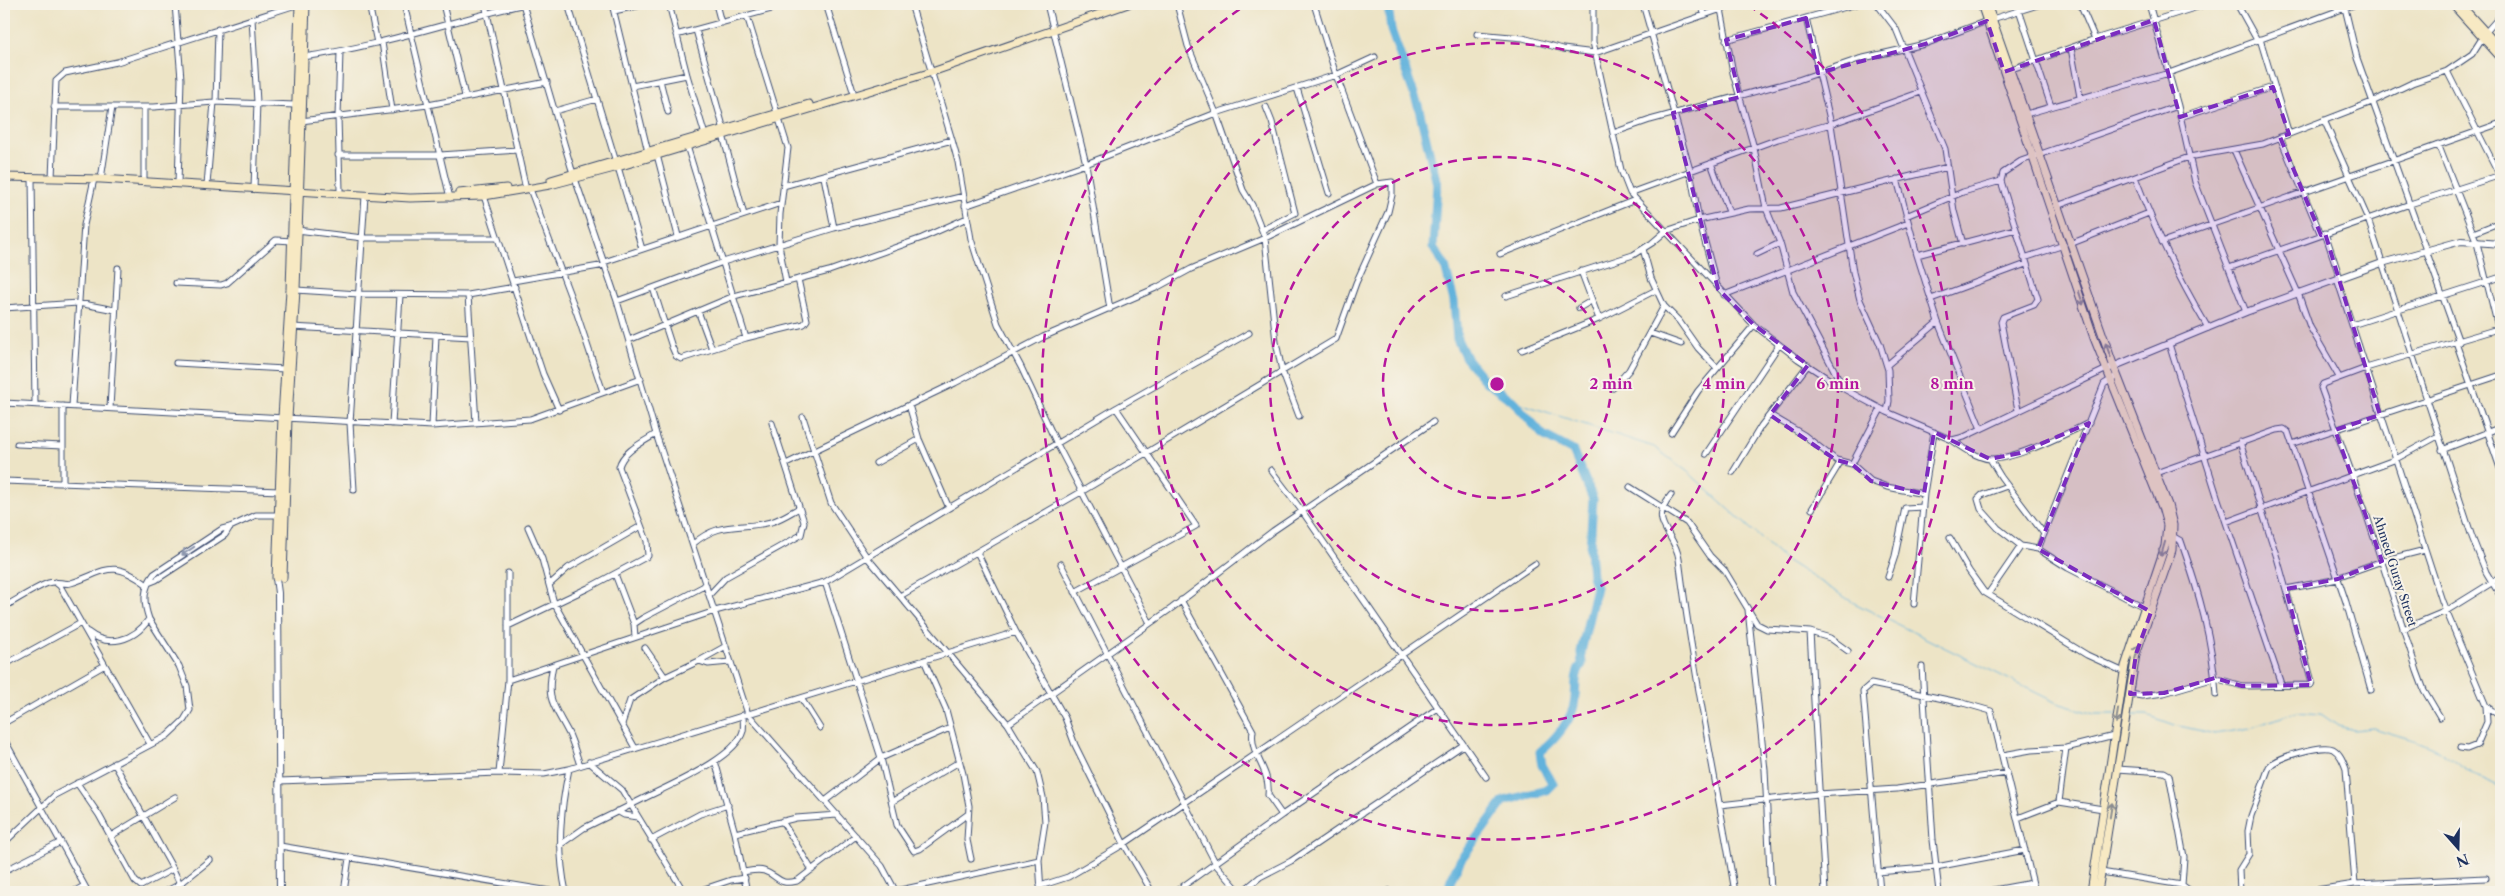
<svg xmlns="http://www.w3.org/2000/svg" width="2505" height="896" viewBox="0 0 2505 896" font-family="'Libre Caslon Text',serif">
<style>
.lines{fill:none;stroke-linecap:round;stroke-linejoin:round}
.stream{stroke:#62b2dc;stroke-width:1}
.river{stroke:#62b2dc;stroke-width:9}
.minor-casing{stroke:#3a4a6e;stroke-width:7}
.tertiary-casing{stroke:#3a4a6e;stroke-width:8}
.secondary-casing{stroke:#3a4a6e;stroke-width:9}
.minor{stroke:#fff;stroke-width:5}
.tertiary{stroke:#fff;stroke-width:6}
.secondary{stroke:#f7e9c3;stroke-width:7}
.oneway{stroke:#898c90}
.oneway2{stroke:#8d97ae}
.marked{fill:#7b2cbf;fill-opacity:0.2;stroke:#7b2cbf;stroke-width:4;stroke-dasharray:10 6;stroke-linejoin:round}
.ring{fill:none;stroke:#b5179e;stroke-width:2.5;stroke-dasharray:9 6}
.labels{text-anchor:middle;stroke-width:4;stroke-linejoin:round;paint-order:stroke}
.street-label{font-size:12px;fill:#1b2f5e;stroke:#f7f3e8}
.centre{fill:#b5179e;stroke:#f7f3e8;stroke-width:2.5}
.ring-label{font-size:15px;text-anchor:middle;font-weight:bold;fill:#b5179e;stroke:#f7f3e8;stroke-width:4;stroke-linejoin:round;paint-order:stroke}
</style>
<rect width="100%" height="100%" fill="#f7f3e8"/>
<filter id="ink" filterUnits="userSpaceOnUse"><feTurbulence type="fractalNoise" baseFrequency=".02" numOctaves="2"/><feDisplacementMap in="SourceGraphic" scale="10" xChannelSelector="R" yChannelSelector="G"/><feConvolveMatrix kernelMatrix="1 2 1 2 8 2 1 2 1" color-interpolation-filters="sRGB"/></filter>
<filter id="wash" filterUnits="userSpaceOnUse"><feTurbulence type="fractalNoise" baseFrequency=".0096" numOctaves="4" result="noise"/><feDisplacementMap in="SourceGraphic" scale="20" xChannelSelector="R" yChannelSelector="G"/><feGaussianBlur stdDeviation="1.12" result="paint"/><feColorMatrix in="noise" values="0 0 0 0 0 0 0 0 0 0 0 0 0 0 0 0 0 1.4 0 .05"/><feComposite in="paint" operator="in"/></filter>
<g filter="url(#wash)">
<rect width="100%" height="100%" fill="#ede4c6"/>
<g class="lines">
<path class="stream" d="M1513 401 1654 447 1688 472 1784 559 1854 603 2057 703 2094 714H2115
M2129 715H2147L2175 725 2215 734 2250 728 2296 712 2321 714 2338 726 2354 730 2373 728 2417 741 2436 749 2475 776 2501 787"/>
<path class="river" d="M1388 4 1391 30 1418 105 1437 184 1433 247 1445 266 1454 301 1457 339 1466 358 1485 381 1513 401 1543 435 1573 451 1593 499 1590 549 1592 576 1596 587 1581 652 1582 664C1572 677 1578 694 1573 709 1567 726 1553 741 1540 752L1542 765 1553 784 1547 790 1504 801 1461 859 1451 879 1448 892"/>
</g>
</g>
<g filter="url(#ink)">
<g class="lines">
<defs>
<path id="minor" d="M175 4 181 79 178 184
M369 4 377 43
M404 4 450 198
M443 4 465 96
M485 4 525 185
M523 4 571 167 617 301 656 434 748 714 882 866 896 892
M568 4 616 162
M612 4 648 152
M669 4 687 75 705 135
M716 4 721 23
M826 4 853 91
M911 4 952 140 958 162 971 239 998 324 1021 367 1057 444 1150 623
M1047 4 1086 164 1110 309
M1177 4 1188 46 1216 113 1243 190 1252 205 1265 238 1276 342 1282 371 1299 416
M1593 4V42L1621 170 1630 193 1754 325 1798 359 1844 389 1887 412 1952 440 1964 437 2107 369
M1643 4 1690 170 1699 220 1717 286
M1700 4 1705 15
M1877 4 1896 29 1945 149 1954 211 1963 244
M2080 4 2095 39
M2149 4 2178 106 2195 182 2246 312
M2237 4 2257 40
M911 6 920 4
M2345 8 2357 58 2459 342
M1721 9 1733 73 1754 148 1766 208 1780 243 1793 292 1843 387
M2019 10 2051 106
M614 11 646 4
M747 16 788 148 780 214 779 245 786 282
M1806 18 1831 124 1853 272 1860 300 1880 344 1888 370 1889 401 1887 412
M252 19 257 102 254 188
M1992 19 2041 4
M696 30 724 130
M1477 34 1523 38 1563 49 1595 53 1736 4
M676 35 790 4
M2260 39 2289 134
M1726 40 1857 4
M382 42 392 110
M2071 48 2080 97
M303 57C378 47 451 21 525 4
M2009 70 2095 39 2207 4
M2447 71 2501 178
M660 80 668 112
M632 86 687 75
M1297 88 1329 193
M216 102 218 29
M54 107H154L214 102 295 105
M555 111 597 99
M2026 114 2169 73 2356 4
M2180 117 2273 87
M2324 120 2368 219 2472 537 2486 572 2501 597
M301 121 428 105 547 82
M1613 133 1650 120 1798 80 1859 59 1925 44 1987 21
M723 135 744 215
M2280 137 2321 235
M2438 144 2477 243 2501 339
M687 146 746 338
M2234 150 2298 293 2310 327 2339 377
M338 155H440L518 150
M657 155 678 236
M1711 163 1729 212
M618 167 642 249
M824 177 834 228
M2135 177C2155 230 2179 279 2208 328
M32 178 35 404
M52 178 56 81 65 73 117 62 299 4
M101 179 112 107
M1897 179 1917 255 1938 322 1981 429
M144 182V107
M207 185 214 102
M783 186 952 140
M530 189 576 311 603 392
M340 190 338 117 340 52
M1630 193 1778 139 1831 124 1921 92
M484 196 543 374 559 410
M965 206 1086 164 1216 113 1336 75 1375 57
M2057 206 2189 157 2263 144 2372 102 2412 83 2447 71 2472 54 2486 32 2501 15
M1906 216 1963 192 2001 181
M297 230 363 238H498
M1262 230 1295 213 1272 122 1266 107
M2325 233 2340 278
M2473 233 2501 222
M2162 242 2501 123
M2070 244 2149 213
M1643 249 1651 278 1664 306 1679 321 1698 348 1717 368
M1500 254 1635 200
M1757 254 1780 243
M1917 255 2016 229
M2024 258 2064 245
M604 262 781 203
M2229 268 2410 204 2501 175
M1581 271 1599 319
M2337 279 2442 601 2486 706 2487 722 2477 745 2467 749 2460 748
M513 281 605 265
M176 283 221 285 227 283 276 240 292 241
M653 288 672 347 676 356 681 359 746 338 804 324 807 320 798 279
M296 290 359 294 468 295 515 287
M468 295 476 423
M1724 295 1908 223
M1506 296 1633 255 1652 243 1666 231 1699 220 1749 209 1781 208 1948 167
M1931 299 2026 264
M617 301 723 262 834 228 964 196
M4 308 78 303 115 310
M1579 308 1591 301
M698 311 712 349
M2352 325 2501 277
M292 327 471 337
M1650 333 1681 344
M629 340 734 296 829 271 922 238 967 218
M2456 342 2501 471
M2169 344 2218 499 2281 684
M1522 350 1599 319 1656 290
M176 363 285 369
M1887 365 1938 322
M1613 388 1629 370 1664 306
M4 403 432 426 530 419 641 379
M909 405 919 439 949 508
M72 406 84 225 94 179
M110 408 118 268
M2018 410 2001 322 2003 317 2034 305 2038 299 2001 181 2003 173 2021 161 2178 106
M1770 415 1804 435 1836 460 1852 464 1871 481 1887 487 1924 494
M803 417 831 503 866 556 1008 724 1037 772 1043 797 1045 822 1039 860 1041 892
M392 424 400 295
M432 426 436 335
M1671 433 1698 391 1754 325
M1952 440C1962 447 1977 458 1990 459 2015 460 2065 434 2089 423
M17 444 63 446
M2292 444 2501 375
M2442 450 2501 427
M1706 454 1779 345
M1990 459 2001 477 2044 534
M876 463 919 439
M786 464 955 383 1043 337 1156 288 1191 269 1265 238 1377 184
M1852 464 1881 409
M1271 470 1302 511 1486 777
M1733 472 1761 426 1808 365
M2153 474 2277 430 2284 429 2288 432 2346 602 2371 690
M4 481 280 491
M63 483V406
M2007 486 1982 495 1978 499 1981 509 1998 528 2021 546 2038 549 2068 568 2148 609
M1630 487 1687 523 1710 556 1725 571 1757 624 1767 629 1810 632 1830 638 1848 651
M354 490 350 423 365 196
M1671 495C1647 524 1675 531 1679 559 1693 671 1716 781 1735 892
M1812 509 1841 461
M2226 522 2394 460 2438 436
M528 527 542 559 549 585
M2174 537 2181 541C2199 592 2213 641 2216 695
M1950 538 1969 571 1984 592 2087 655 2124 672
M693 544C720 520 741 530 771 522 781 519 790 513 799 508
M2038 549 2104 384 2117 376
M977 552 1016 632 1065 718 1075 745 1124 844 1152 892
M1061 564 1217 866 1240 892
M615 574 634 624
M1888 577 1895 556 1905 508 1923 507
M2337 577 2382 561 2425 550
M55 582 60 586 150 744
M825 582 881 758 897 825 914 851 920 849 968 814
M146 584 156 580 225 535 230 527
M2286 589 2338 579
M1075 592 1196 526 1116 408
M710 594 726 577 801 535 804 522 772 423
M1988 594 2021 546
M900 596 1081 492 1336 339 1356 283 1388 212 1392 195V182L1377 184 1336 75 1314 4
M1181 600 1253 731C1249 755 1271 769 1268 795L1282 815
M1914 604 1924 494 1934 432
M4 607C18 599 33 589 48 583 56 580 64 585 71 583 106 572 110 558 146 584
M1748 610 1765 770 1771 892
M508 626 588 588 648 556 647 541 619 467C622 452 643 442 656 434
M2403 629 2446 611 2501 577
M88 632C108 648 134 641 149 619
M1810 632 1825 892
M635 637 634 624 643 618 706 585
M645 648 665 677
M924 660 946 710 963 774 969 806 967 840 971 859
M699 661 726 646
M4 665 81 623
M553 665C546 700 552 702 568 732 573 742 576 754 580 765
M1922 667 1933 840 1939 892
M508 680 715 611 825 582 1116 408 1249 333
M2130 694 2142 696 2164 693 2215 678 2242 686 2311 685 2312 682 2278 561 2240 442
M801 698 820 728
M2486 706 2501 717
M2440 717 2424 690 2417 671 2366 513 2321 388 2323 384 2366 368 2501 328
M4 723 105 665
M622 724 630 700 665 677 699 661 708 664 730 662
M1008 724 1172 608 1273 531 1433 422
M4 739 88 892
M635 748 554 603 549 585 568 568 641 526
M2003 755 2031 750 2066 748 2114 736
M715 761 735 833 747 892
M589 762 622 790 631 805C657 790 735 761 743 731 744 726 743 720 743 715
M2117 769 2164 772 2169 775 2184 857 2182 885 2185 892
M499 773 508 680V573
M279 781 499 773 544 774 569 769 1016 632
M77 783 99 815 135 881 141 886 173 869 114 763
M825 801 881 758 950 728
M893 801 959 762
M2059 802 2103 809
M1720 805 1818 794 1897 789 2007 773
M617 811 624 815 638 817
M2018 818 2059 802 2066 748
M782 821 812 870
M735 833 796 818 837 815
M111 836 175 797
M651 840 700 814 728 805
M4 843 55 795 167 736 184 720 190 710 187 686 179 666 149 619C143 602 143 588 154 574L222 529 230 527 256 515H282
M560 845 584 828 631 805 684 892
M280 846 556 892
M4 871 61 842
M743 872C750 871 758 869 764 871 779 876 778 886 797 881L856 836
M1878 872 1936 867 2025 850
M2101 872 2182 885 2192 892H2209
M180 884 210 860
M1040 886 1068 877 1124 844 1535 564
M73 892 84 886
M165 892 180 884 173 869
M344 892 349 858
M566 892C557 850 560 811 569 769
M695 892 731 880 745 878
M891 892 1039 860
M1175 892 1282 815 1438 708
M1242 892 1260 877 1291 861 1463 745
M1387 892 1389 891
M1637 892H1649
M1880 892 1863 691 1871 684 1963 703 1991 711 2035 892
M1983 892 2032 883
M2240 892 2239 870 2249 854 2248 831 2251 816 2269 767C2276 757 2322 744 2333 749 2340 753 2343 761 2346 769L2355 884
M2303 892 2355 884 2486 878"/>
<path id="tertiary" d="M2110 368 2246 312 2382 263 2461 241 2501 244
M276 578 278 593 280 892"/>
<path id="secondary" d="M1981 4 2094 338 2162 507 2167 525 2165 546 2125 666 2091 892
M1987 4 2114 367 2168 505 2173 525 2172 550 2136 654 2098 892
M2452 4 2501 58
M2460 4 2501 49
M4 177 101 179 410 198 484 196 550 185 618 167 932 72 1128 4
M551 180 809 104
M459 193 506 188
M276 578 282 417 290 290 299 4
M283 578 288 418 296 290 306 4"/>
</defs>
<use href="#minor" class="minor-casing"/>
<use href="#tertiary" class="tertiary-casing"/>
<use href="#secondary" class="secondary-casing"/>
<use href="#minor" class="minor"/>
<use href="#tertiary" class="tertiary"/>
<use href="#secondary" class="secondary"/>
</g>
<defs><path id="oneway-shaft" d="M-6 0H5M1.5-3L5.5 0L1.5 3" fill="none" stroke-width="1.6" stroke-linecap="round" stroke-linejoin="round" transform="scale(1.25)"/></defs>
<g class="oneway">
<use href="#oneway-shaft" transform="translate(2081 298) rotate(72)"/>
<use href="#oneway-shaft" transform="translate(2108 350) rotate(-110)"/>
<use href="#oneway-shaft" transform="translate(2163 549) rotate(106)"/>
<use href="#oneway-shaft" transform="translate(2137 652) rotate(-75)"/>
<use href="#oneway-shaft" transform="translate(2117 716) rotate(99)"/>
<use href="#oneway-shaft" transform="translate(2111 810) rotate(-81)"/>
</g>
<use class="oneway2" href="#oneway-shaft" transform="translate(188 551) rotate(146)"/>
</g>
<path class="marked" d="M1806 18 1818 73 1925 44 1987 21 2004 72 2154 20 2180 117 2273 87 2289 134 2280 137 2321 235 2325 233 2380 415 2335 430 2382 561 2338 579 2286 589 2311 685 2242 686 2215 678 2164 693 2130 694 2136 654 2151 612 2038 549 2089 423 2020 453 1990 459 1934 432 1924 494 1871 481 1852 464 1836 460 1770 415 1808 365 1754 325 1718 289 1673 113 1740 97 1726 40Z"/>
<g class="ring">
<circle cx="1497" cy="384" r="114"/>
<circle cx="1497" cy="384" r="227"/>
<circle cx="1497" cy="384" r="341"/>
<path d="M1748 5A455 455 0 1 1 1246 5"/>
</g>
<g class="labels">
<g class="street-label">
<text transform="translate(2395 571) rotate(72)" y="4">Ahmed Guray Street</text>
</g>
</g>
<circle cx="1497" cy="384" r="8" class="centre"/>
<g class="ring-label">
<text x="1611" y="389">2 min</text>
<text x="1724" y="389">4 min</text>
<text x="1838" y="389">6 min</text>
<text x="1952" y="389">8 min</text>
</g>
<rect width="2505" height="896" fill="none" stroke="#f7f3e8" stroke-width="20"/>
<g transform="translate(2458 848) rotate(160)" stroke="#f7f3e8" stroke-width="4" paint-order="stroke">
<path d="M0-4L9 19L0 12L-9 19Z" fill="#1b2f5e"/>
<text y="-8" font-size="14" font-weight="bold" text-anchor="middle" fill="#1b2f5e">N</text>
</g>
</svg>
